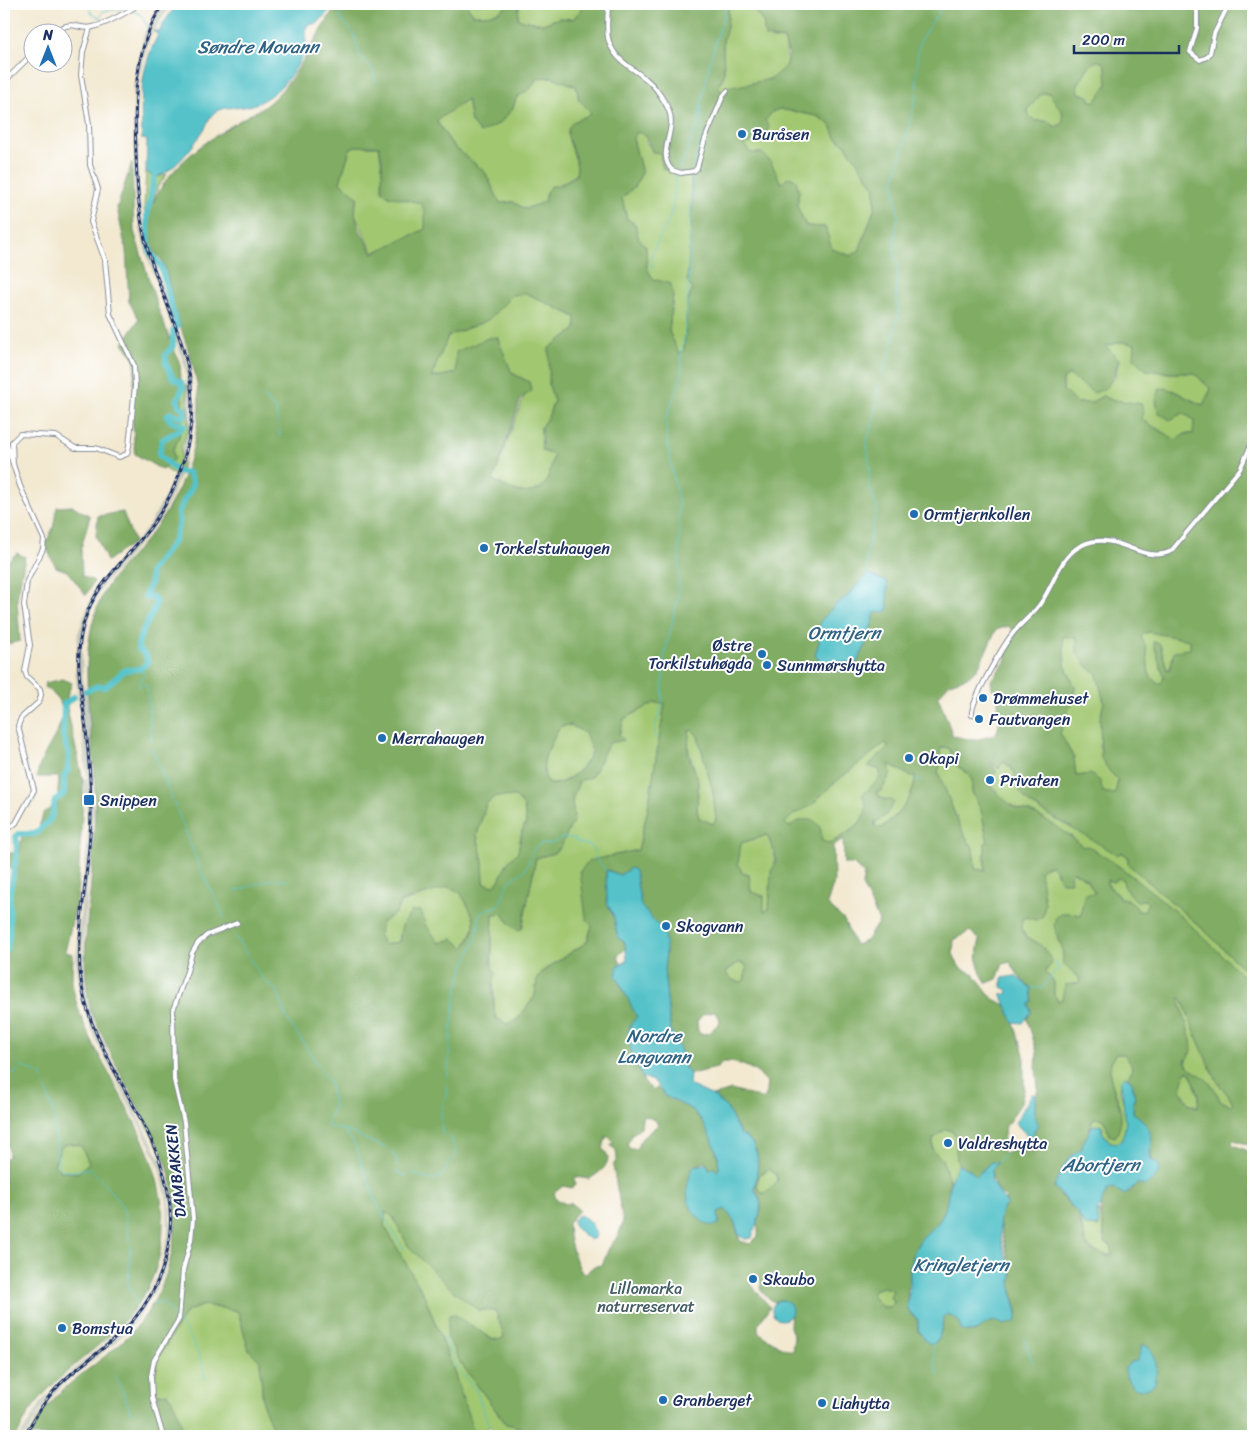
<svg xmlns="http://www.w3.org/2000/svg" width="1257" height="1440" viewBox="0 0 1257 1440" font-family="Sriracha,sans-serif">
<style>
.industrial{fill:#c1c6b9}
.green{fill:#a1c771;stroke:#5e7b68}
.forest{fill:#80ac63;stroke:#4e6e60;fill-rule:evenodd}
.water{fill:#54c2c9;stroke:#387894}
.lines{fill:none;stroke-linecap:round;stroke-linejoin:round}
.stream{stroke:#54c2c9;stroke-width:1}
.river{stroke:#54c2c9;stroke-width:6}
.minor-casing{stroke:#878c98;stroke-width:6}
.minor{stroke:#fff;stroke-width:4}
.rail-casing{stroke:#1b2f5e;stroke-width:3}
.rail{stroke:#fff;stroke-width:1;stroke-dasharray:4;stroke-linecap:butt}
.poi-dot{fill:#1f6fb2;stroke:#fff;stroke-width:2}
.labels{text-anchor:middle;stroke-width:4;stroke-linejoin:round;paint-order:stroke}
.poi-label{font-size:16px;fill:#1b2f5e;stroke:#fff;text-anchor:start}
.street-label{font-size:16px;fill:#1b2f5e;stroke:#fff}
.park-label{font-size:16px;fill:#435d64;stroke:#fff}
.water-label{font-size:18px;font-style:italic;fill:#2f6283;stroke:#fff}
</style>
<rect width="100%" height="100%" fill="#fff"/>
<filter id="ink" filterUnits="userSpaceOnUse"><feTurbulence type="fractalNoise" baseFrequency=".02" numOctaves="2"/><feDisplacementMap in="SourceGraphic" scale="10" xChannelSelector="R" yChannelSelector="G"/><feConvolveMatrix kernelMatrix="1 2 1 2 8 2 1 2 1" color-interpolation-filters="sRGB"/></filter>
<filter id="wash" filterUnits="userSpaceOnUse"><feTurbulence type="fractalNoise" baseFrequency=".0096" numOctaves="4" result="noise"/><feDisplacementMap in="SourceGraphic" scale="20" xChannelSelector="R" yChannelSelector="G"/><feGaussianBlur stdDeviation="1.12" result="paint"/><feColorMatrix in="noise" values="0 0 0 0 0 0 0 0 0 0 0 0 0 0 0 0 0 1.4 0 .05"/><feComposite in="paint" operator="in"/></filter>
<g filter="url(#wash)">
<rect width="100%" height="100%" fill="#f3e9d1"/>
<path class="industrial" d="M159 4H172L150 37 138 79 136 111 139 193 143 229 150 252 184 348 192 380V429L183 470 166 507 151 530 104 584 93 605 82 645 83 682 91 718 93 813 82 958 86 998 94 1024 165 1169 170 1190 172 1234 164 1271 157 1288 136 1322 116 1342 65 1383 46 1403 26 1436H20L42 1401 61 1380 122 1329 140 1309 160 1270 168 1234 167 1202 160 1170 150 1146 97 1043 85 1013 79 985 76 958 88 833 84 780 87 779 75 671 78 633 93 592 147 528 167 493 184 443 189 409 185 367 146 253 140 230 135 194 133 87 144 34Z"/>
<path class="green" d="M466 4H508C501 14 483 17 473 14Z
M519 4H586L573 19 559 18 543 24 518 19Z
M729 4H749L763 22 771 39 784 40C796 79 768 80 738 86L734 85 728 94H724L718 87 724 75 723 41 727 27Z
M1097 61 1103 62 1106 67 1107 85 1096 102 1091 101 1085 94H1080L1077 86 1089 66Z
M552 77 576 86 579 100 590 111 591 115C546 127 582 148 576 175L546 192 544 202 525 209 513 202 500 203 485 172 453 146 436 120 467 99 471 122 480 133 500 123 513 108 516 98 531 88 537 78Z
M1042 93H1049L1063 111V123L1056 127 1047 121H1035L1028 114V109Z
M780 109 817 116 831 125 836 138 845 144 875 188V207L859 251 852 256 831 249 825 227 806 226 797 206 799 191 781 183 762 153H751L742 144 773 111Z
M637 132 646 135 647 144 660 153 663 169 691 176 692 289 687 305 684 352 678 354 669 331 673 295 653 279 647 268 646 247 638 237 635 224 627 219 622 198 634 187 642 173 633 139Z
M355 146H379L384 184 389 196 421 203 426 213V229L373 253 340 182 350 149Z
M146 171 154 178 167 174 157 188 147 230 144 207Z
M526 293 576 317V329L549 385 554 401 548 417 541 427 542 451 554 455C551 463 550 475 546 482 532 502 509 489 493 480L529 382 512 373 497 338 456 373 431 378 448 336 488 320 513 295Z
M1122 342 1135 344 1146 370 1170 373H1194L1211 389 1203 405 1165 388 1183 413 1194 420V434H1185L1175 441C1165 431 1152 428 1142 419L1144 411 1141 404 1108 399 1103 396 1090 403H1076L1063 390V379L1070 375 1083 383 1088 389 1115 378 1119 359 1104 346Z
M176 384 187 385 189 427 181 448V468L176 476 156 463Z
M1149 632 1190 640 1191 649 1167 670 1160 644 1153 642 1164 677 1162 684C1143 678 1150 663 1146 649 1146 645 1143 641 1141 637L1144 633Z
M1062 636 1077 638 1086 665 1097 674 1104 702 1100 719 1102 736 1099 746 1110 772 1118 780 1115 795 1103 792 1076 776 1073 758 1060 733 1072 701 1075 687 1065 665Z
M654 703H665L648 808 638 850 589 861 592 926 587 942 543 971 537 979 535 996 518 1019 507 1024 496 1018C492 1010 495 1004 494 996 491 968 492 942 493 914L502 913 511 925 522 929 536 858 554 853 574 819 572 800 579 781 591 777 609 743 624 740 619 735 624 719Z
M570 725 586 733 592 751C586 766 567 786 548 784 537 760 549 751 558 730L562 726Z
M693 730 698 736 713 792 716 820 713 824 699 818C694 805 701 791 697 778 692 757 686 755 689 731Z
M885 743 889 746 868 766 880 770V778L863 795C876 819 847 833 829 844L789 827 784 823 793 815 812 805 833 784Z
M943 747 949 748 957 766 968 774 972 780V792L981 810 988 843H985V870H975L973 849 960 827 938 772 942 759 940 749Z
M991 761 999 769 1003 761 1015 772 1019 789 1029 803 1054 819 1121 852 1128 857V864L1206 932 1253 978V987L1164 903 1119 866 1083 847 1071 836 1038 816 1016 808 1002 799 994 788 988 785 986 777 995 771Z
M891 763 897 769 915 776C915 798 897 816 881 828L875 827 876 820 885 816 888 799H883L876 793C886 789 885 780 891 773L888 767Z
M495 796 516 797 524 806 526 823 522 831 518 852 508 862 499 882 493 886 484 883 483 862 477 835 486 804Z
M767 835C780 864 774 879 769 909L764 912 751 892 749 875 742 873 738 863 741 843Z
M1052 865 1070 875 1071 872 1073 871 1087 880 1095 893 1083 900 1081 915H1077L1057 939 1062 946C1061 958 1069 971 1079 978L1080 984 1065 985 1062 999 1058 1001 1054 995V982L1045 972 1051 963C1048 951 1039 941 1027 938L1021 929 1022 919 1026 917 1036 920 1045 904 1040 872 1042 868Z
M1118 878 1123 880 1126 888 1137 901 1145 900 1148 903 1144 911H1138L1128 899 1120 898 1107 883V880L1113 882Z
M448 886 460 891C474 917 481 922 464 948L439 943 425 924 402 925 399 942 384 945 379 936 382 922 396 913 400 903Z
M738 963H744L747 968 744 981C737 984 728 979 726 972Z
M1179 998 1182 999C1193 1027 1203 1055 1218 1081 1222 1089 1229 1095 1233 1103L1231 1105 1220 1101C1213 1082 1200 1077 1187 1066L1186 1057 1189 1054Z
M1115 1054H1124C1132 1063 1135 1067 1128 1077L1125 1076 1120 1089 1126 1113 1125 1136 1117 1143 1110 1142 1102 1132 1103 1128 1093 1125 1091 1128 1090 1125 1094 1118H1101L1106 1124 1118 1097C1110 1083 1106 1068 1115 1054Z
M1187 1071 1190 1072 1199 1095 1198 1107 1189 1103 1181 1090 1185 1073Z
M946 1129 953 1132C959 1146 954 1155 959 1165L950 1182 942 1159 933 1150V1139Z
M69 1143 81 1145 89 1163 78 1173 60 1171 54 1165 61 1147Z
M769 1169 777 1175 778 1180 765 1193H761L757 1187 758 1176Z
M386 1211 393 1217 409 1247 452 1290 478 1310 496 1311 504 1337 499 1340 490 1338 454 1314 460 1362 506 1424 520 1427V1436H499L489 1426 482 1436H475L473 1434 452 1366 425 1297 384 1225Z
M1099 1211 1104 1230 1103 1237 1114 1250 1113 1254C1107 1256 1103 1254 1097 1252 1083 1247 1084 1232 1080 1218L1086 1226 1097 1227 1099 1226 1097 1216Z
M883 1287 893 1290 890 1298 894 1299 895 1302 889 1307H882L873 1297V1290Z
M203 1305 238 1311 249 1350 260 1361 263 1405 273 1427 265 1436H190V1433L183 1430 176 1408 155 1391 154 1383 157 1360 186 1312Z"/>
<path class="forest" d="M338 4H466L473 14C484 17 501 14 508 4H519L518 19 543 24 559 18 573 19 586 4H729L727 27 723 41 724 75 718 87 724 94H728L727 89 730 86H738L771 79 786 66 789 55 784 40 765 37 763 22 749 4H1253V978L1206 932 1128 864V857L1122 852 1118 855 1029 803C1025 799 1021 794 1019 789 1012 775 1019 771 1003 761L999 769 991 762 990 764 997 772 986 778 988 785C998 792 1005 802 1017 809 1022 811 1027 810 1032 813 1048 820 1070 835 1083 847L1088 846C1149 884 1204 935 1253 987V1143L1250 1145 1234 1140 1232 1142 1233 1145 1246 1150 1253 1162V1300L1249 1306 1253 1319V1436H520V1427L506 1424 460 1362 447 1336 449 1315 454 1314 490 1338 499 1340 504 1337 496 1311 478 1310 452 1290 409 1247 393 1217 386 1212 384 1225 425 1297 452 1366 475 1436H265L272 1427 263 1405 260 1361 249 1350 238 1311 204 1305 186 1312 157 1360 154 1383 155 1391 158 1394 168 1393 176 1408 183 1430 190 1433V1436H30C48 1390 90 1372 124 1340 170 1297 186 1228 168 1169 163 1152 152 1137 145 1121 126 1085 108 1049 91 1012 81 971 86 934 90 894 93 860 95 826 95 792 95 727 73 658 102 596 111 576 130 559 144 542 174 507 192 467 198 420 203 381 186 346 175 310 170 295 169 275 162 261 159 256 154 253 152 247 147 234 147 216 153 203 170 164 208 140 242 119 252 113 263 109 271 101 301 74 314 36 338 4ZM1097 61 1103 62 1106 67 1107 85 1095 102 1091 101 1089 96 1080 94 1077 86 1089 66ZM552 77 576 86 579 100 590 111V115C546 127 582 148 576 175L559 186H551L546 192 544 202 525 209 513 202 500 203 485 172 453 146 436 121 467 99 471 122 480 133 500 123 513 108 516 98 531 88 537 78ZM1042 93H1049L1062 111 1063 123 1056 127 1047 121H1035L1028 114V109ZM780 109 817 116 831 125 836 138 845 144 875 188V207L859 251 851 256 832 249 825 227 806 226 797 206 799 191 796 180 789 177 781 183 771 162 762 153H751L743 144 751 143 757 134 767 132 769 127 765 121 772 112ZM637 132 646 135 652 152 660 153 663 169 680 176H691L692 209 687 281 692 289 687 305 684 351 679 354 669 331 673 295 671 284 653 279 647 268 646 247 638 237 635 224 627 219 622 198 634 187 642 173 633 139ZM355 146H379L382 160V191L389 196 421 203 425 213V229L373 253C362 233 350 220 358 197L340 182 350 149ZM526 293 576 317V329L549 348V385L554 401 548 417 541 427 542 451 554 455C551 463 550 475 546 482 531 502 509 489 493 480L521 398 532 391 529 382 512 373 497 337 488 338 456 352V373L431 378 448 336 488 320 513 295ZM1122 342 1135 344 1134 359 1146 370 1170 373H1194L1211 389 1203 405C1188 401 1177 388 1160 388L1156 401 1158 412 1170 420 1183 413 1194 420 1193 434H1185L1175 440C1165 431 1152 428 1142 419L1144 411 1141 404 1108 399 1103 396 1090 403H1076L1063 390V379L1069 375 1094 393C1114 387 1113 375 1119 359L1105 346ZM867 574 887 582 888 610 875 612 866 645 856 664 846 662 824 666 815 655 836 604 848 596ZM1008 626 1016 634 1007 648 1005 662 991 680 992 689 998 694C997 709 1004 721 995 735L974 740 953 736 938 696 950 683 967 677 978 668 996 630ZM1149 632 1190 640V649L1174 651 1170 669 1167 670 1160 644 1153 642 1164 677 1161 684C1143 678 1150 663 1146 649 1146 645 1143 641 1141 637L1144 633ZM1063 636 1077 638V653L1086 665 1097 674 1104 702 1100 719 1101 758 1110 772 1118 780 1115 794 1103 792 1100 781 1090 774 1076 776 1074 758 1060 733 1072 701 1075 687 1065 665ZM654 703H665L648 808 638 850 589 861 580 871 586 918 592 926 587 942 543 971 537 979 535 996 518 1019 507 1024 496 1018C493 1011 491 981 496 974L491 964 493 914 502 913 511 925 519 930 522 929 536 858 554 853 561 847 574 819 572 800 579 781 591 777 609 743 624 740 619 735 624 719ZM570 725 585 733 592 751C586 766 567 787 548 784 537 760 549 751 558 729L562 726ZM693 730 698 736 713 792 716 820 713 824 699 818 697 811 698 779 688 754 689 731ZM885 743 889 746 868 766 880 770V778L862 795C876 819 847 834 829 844L821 840C825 817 802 815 789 827L785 823 793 815 812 805 833 784ZM943 747 949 748 957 766 968 774 972 780V792L981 810 988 842 985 843V870L975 869 973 849 960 827 938 772 942 759 940 749ZM889 764 910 776H915C915 798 897 817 881 828L875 827 874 823 885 816 894 803 891 800 883 799 877 795 876 793 882 790 891 773ZM495 796 516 797 524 806 526 823 522 831 518 852 508 862 498 882 493 886 484 883 483 862 477 835 486 804ZM767 835 775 853 776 863 771 871 769 909 764 912V896L751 892 749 875 742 873 738 863 741 843ZM843 839 844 864H853L864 874 862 885 879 921 866 941 855 945 844 920 827 904 834 882 833 846ZM1052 865 1062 882H1071L1070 875 1074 871 1087 880 1095 893 1084 894 1081 915C1076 915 1070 912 1065 913 1047 916 1056 934 1061 945 1064 949 1062 958 1063 964L1079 978 1080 983 1065 985 1062 999 1058 1001 1054 995V982L1045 972 1052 963C1048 951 1039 941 1027 938L1021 929 1022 919 1026 917 1036 920 1043 916 1045 904 1040 872 1042 868ZM607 870 620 875 635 871 641 906 651 918 666 951 664 970 669 1019 671 1031 683 1056 682 1065 690 1074 717 1068 722 1062C740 1061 756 1069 767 1082L765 1099 731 1090 713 1096 727 1108 740 1134C763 1143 759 1168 754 1189 764 1202 762 1206 758 1219 756 1224 759 1231 758 1236L750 1244 740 1241 734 1221 725 1209 718 1212 719 1224H710L698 1217 691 1171 695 1166 705 1162 709 1169 717 1171 719 1169C718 1146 707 1120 687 1107 676 1100 666 1097 657 1088L654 1090C639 1081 645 1081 639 1066 638 1063 634 1060 633 1057 629 1044 640 1027 636 1014 630 994 617 991 618 966L621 964 618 956 626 948 625 942 618 938 614 917 607 903 606 871ZM1118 878 1123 880C1123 888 1131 897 1137 901L1145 900 1148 903 1144 911H1138C1134 902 1129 899 1120 898L1107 884V880L1113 882ZM448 887 460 892C474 917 481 922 464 948L453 939 439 943 425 924 421 911H412L402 925 399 942 384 945 379 936 382 922 396 913 400 902ZM970 931 980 940C975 956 977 970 987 983L997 979 1003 964 1010 962 1020 978 1031 988 1028 1004 1031 1012 1027 1019 1037 1052 1036 1069 1038 1087 1034 1108 1037 1124 1032 1136 1033 1152 1019 1148 1005 1153 1001 1149 1006 1126 1021 1103 1024 1090V1054L1010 1011 1004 1004 993 999 974 974 960 968 953 954 954 940ZM738 963H744L747 968 744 981C737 984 728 979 726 971ZM1179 998 1182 999C1193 1027 1203 1055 1217 1081 1222 1089 1229 1094 1233 1103L1231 1105 1220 1101C1217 1092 1213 1086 1207 1080 1199 1073 1188 1070 1185 1061L1192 1051 1191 1040ZM714 1012 719 1017 720 1022 709 1033 701 1034 698 1031 697 1021 704 1014ZM1115 1054H1124C1132 1063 1135 1067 1128 1077 1138 1088 1133 1100 1133 1113L1147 1126 1152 1161 1138 1183 1129 1193 1112 1188 1107 1190C1095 1211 1103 1211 1104 1231 1104 1235 1104 1239 1104 1243L1111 1245 1113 1254 1108 1256 1091 1250 1085 1243 1078 1213 1058 1193C1057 1170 1066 1160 1083 1148L1082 1145C1091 1136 1088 1127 1094 1118H1102L1106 1124 1109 1135 1115 1137C1135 1108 1097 1082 1115 1054ZM1187 1071 1190 1072 1199 1095 1198 1107C1189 1107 1184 1098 1181 1090L1185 1073ZM646 1116 656 1121 658 1125 642 1138 636 1149H631L627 1145 632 1134 641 1128 642 1118ZM946 1129 953 1132C959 1147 954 1155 959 1165L969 1169 976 1176 991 1162C993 1181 990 1185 1006 1198L999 1222 1012 1275 1010 1284 1018 1314 988 1321 975 1332 961 1330 960 1321 948 1314 944 1315C940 1333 940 1358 918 1331 917 1322 920 1319 910 1314L907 1297 912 1256 918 1244 933 1231 942 1217 950 1197 948 1186 950 1182 942 1159 933 1150V1139ZM606 1137H609L613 1142 611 1146 616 1150 617 1159 613 1166 623 1222 618 1236 609 1248 602 1265 594 1266 586 1273H582C574 1257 568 1241 568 1223L579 1210 571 1203 566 1204 556 1199 554 1193 563 1186 572 1188 576 1184 574 1179 575 1177 589 1179C600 1173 616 1161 603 1149ZM769 1169 777 1175 778 1180 765 1193H761L757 1187 758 1176ZM753 1276 761 1281C761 1296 763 1293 774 1302 782 1298 785 1300 791 1306L790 1327 794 1337 792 1351 779 1346 758 1332V1325L770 1307 748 1281ZM883 1287 893 1290 890 1297 895 1302 889 1307H882L873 1297V1290Z
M132 162 134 231 158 309 180 364 183 413 179 438 173 450 174 459 162 470 135 454 132 413 135 364 133 356 123 343 139 319 129 302 126 250 117 208Z
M73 506 90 516 81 548 82 576 94 581 86 595 67 571 56 567 45 545 53 528 57 507Z
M123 512 134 542 107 561 96 536 98 516Z
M17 553 25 557 17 599 20 641 4 645V563H6Z
M63 679 72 683 67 696V708L83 781V798L77 900 65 952 73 954C73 965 71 977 73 988 77 1011 88 1034 99 1055 135 1125 183 1192 154 1274 129 1344 44 1367 17 1436H4V1159L9 1156 7 1135 4 1133V891H12V871L9 867 4 866V853H19L22 836 37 833 44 812 57 806 59 777H37C41 742 87 714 44 687L45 683ZM69 1143 81 1146 89 1163 78 1173 60 1171 54 1165 61 1147Z"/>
<path class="water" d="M177 4H335L318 23 307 25C305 32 307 41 305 47 298 73 274 99 249 106 238 109 226 105 215 112 210 115 207 126 203 131 191 149 175 171 154 178L146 171 147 140 142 139C141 97 139 72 158 35L153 31H161V27Z
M867 574 887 582 888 611 875 613 866 645 856 664 846 662 824 666 815 655 819 643 820 622 836 604 848 596Z
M631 868 635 871 641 906 664 932 666 951 664 970 669 1019 671 1031 683 1056 681 1063 690 1074 689 1085 713 1096 727 1108 740 1134C762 1143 759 1168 754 1189 767 1206 757 1219 752 1238L745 1239 739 1235 734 1221 725 1209 718 1212 719 1224C712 1227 706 1225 701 1220 684 1205 684 1186 694 1166L707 1164 709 1169 714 1168 717 1171 719 1169 718 1156 713 1142 701 1119 689 1108 665 1096 654 1081 642 1077C636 1056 617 1036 637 1017L616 975 618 966 627 961 625 942 618 938 614 917 607 903 606 870 620 875Z
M1015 976 1031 988 1032 1001 1029 1004 1031 1012 1023 1023 1013 1022 1002 996V994H1007L1008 990 1002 987V978Z
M1125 1076 1132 1082 1135 1098 1133 1099V1113C1143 1118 1152 1131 1152 1143 1152 1152 1147 1149 1152 1161L1156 1162 1160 1167C1159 1176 1153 1182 1144 1186L1138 1183 1125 1195 1113 1188 1107 1190 1097 1212 1099 1226H1086L1080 1218 1078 1213 1054 1187C1060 1171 1068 1155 1083 1148L1082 1145 1093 1125 1102 1126V1132L1110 1142 1117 1143 1123 1139 1126 1121 1124 1118C1125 1115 1122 1085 1120 1081Z
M1032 1094H1035V1116L1038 1124 1032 1136 1026 1134 1015 1123Z
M991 1162 997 1163 992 1169 991 1182 1007 1204C990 1219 1006 1257 1012 1275 1008 1292 1018 1306 1017 1321L1004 1325C984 1312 983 1339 961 1330L959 1321 948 1314 943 1317C942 1331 936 1359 920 1333 916 1327 920 1323 917 1318 901 1310 910 1298 910 1284 910 1265 908 1263 918 1244 924 1232 937 1228 943 1215 950 1199 947 1177 959 1165L969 1169 976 1176Z
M578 1215C588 1217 593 1225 596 1235L594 1238 590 1240 574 1227 573 1220Z
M772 1310a10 10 0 1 1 20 0a10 10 0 1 1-20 0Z
M1143 1344C1159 1352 1157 1369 1155 1384 1139 1396 1126 1387 1125 1368L1131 1362 1137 1361Z"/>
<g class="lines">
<path class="stream" d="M88 4 91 13 100 18 103 11 128 9
M344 5 340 18 354 34 360 56 371 66 376 81
M132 10 141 15 148 28
M679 169 697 126 701 106
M694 169 702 127 701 104 711 58 727 4
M652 269C648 251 661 237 668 221 676 206 673 190 676 174
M261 395 276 410 280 437
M867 574 866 555 877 508 869 487 870 473 867 441 874 420 879 386 893 341 898 314 896 290 898 265 894 253V241L898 216 894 183 916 98 918 49 922 37 940 10 939 4
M140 669 144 674 138 685 140 687 143 684 147 685 152 741
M655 739V727L662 705 664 657 678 598 679 574V506L667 442 666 419 682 375 681 351 684 341 687 307 693 173
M152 748 201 871 225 918
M24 764 28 775
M915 780H920
M30 808 34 801
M29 835 30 830
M236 891C256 886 265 876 287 881
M235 936 262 978 277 991 286 1017 329 1082 334 1106 327 1125 329 1127 345 1130 386 1148
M1031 988H1043C1048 981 1052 973 1060 968L1056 966V962
M4 1074 16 1073 21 1066 42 1075 54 1115 58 1168 70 1172 90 1168C94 1172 120 1202 122 1205 126 1217 126 1229 130 1241
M345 1130 346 1134 353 1141 377 1204 403 1249
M443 1135C439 1123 441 1107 446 1095 450 1053 450 1009 463 969 469 953 482 932 478 916L482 912 500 905C503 897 505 886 511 880 516 876 523 873 526 868 532 857 532 839 550 844 560 840 560 835 575 839L576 842 589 845 594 851 595 858 606 870
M449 1136 455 1149V1159
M391 1151 395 1156 397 1166
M997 1163 1005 1153
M396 1170 398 1173 407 1176
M412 1173C433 1182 440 1185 450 1160
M131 1245 128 1282 137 1304
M153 1303 163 1302C182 1325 203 1350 205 1380
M444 1336 456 1367 476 1390 489 1426
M1024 1339 1033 1362
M933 1343 935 1366 939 1376
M116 1376 131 1413"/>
<path class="river" d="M154 178 147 217 149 246 151 253 161 267 177 327
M173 331V346L166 354V364L173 378 182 383 183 388 177 400 179 406 184 408 185 414 183 417 170 413 167 416 172 422 184 425 181 429 162 440 159 455 178 472
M86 691 98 686 105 687 125 670 140 669 148 662 146 656 138 648C137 634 154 616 156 602L153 597 147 598 145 596 151 582 150 572 174 541 180 520 178 513 193 484 189 473 182 472
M4 953C13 941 8 908 10 893 12 874 19 855 16 836L18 834H35L48 822 52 816 55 800 64 794V777L68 770 69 754 63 735 64 704 74 697"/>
</g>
</g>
<g filter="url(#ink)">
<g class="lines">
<defs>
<path id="minor" d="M608 4C608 15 606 27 608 38 613 60 632 67 647 80 655 86 665 101 669 111 677 130 656 154 672 170L681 173 694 171 697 168 705 139 723 96 727 91
M1197 4V28L1190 52 1200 60 1207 57 1210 53 1214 34 1229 4
M55 32C73 18 78 31 93 27 103 25 131 11 138 4
M4 82 32 54
M4 436 20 486 44 539 43 549 27 581 24 605 30 645 25 671 27 677 40 689 41 695 39 702 21 718 18 726 34 790 16 823 11 827 4 826
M13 465 12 442 20 434 56 436 75 448H96L119 457 127 454 129 446 135 386 134 365 110 314 105 260 91 222 98 189 90 165 89 124 81 75 83 52 90 28
M972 715C970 702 1004 644 1014 632 1023 621 1035 613 1042 601 1056 580 1061 552 1087 543 1118 532 1144 565 1171 551L1240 469 1253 441
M163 1436 152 1398 151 1376 154 1360 179 1319 183 1270 191 1240 193 1219 184 1122 174 1080 173 1010 187 971 192 953 198 943 207 935 237 923"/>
</defs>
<use href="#minor" class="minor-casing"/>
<use href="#minor" class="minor"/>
<defs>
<path id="rail" d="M25 1436C34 1417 45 1400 59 1385 76 1368 96 1355 113 1340 143 1315 164 1280 169 1240 184 1139 87 1068 80 971 77 919 90 867 91 815 91 787 89 758 86 730 82 694 73 658 84 622 94 587 119 566 141 539 173 502 192 453 192 403 192 352 164 303 149 254 139 222 137 188 136 154 134 102 133 49 163 4"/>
</defs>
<use href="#rail" class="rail-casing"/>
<use href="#rail" class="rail"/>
</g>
</g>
<g class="poi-dot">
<circle cx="742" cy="134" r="5"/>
<circle cx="914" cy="514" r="5"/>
<circle cx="484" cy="548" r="5"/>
<circle cx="762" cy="654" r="5"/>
<circle cx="767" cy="665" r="5"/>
<circle cx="983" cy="698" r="5"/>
<circle cx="979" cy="719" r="5"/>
<circle cx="382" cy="738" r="5"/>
<circle cx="909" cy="758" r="5"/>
<circle cx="990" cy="780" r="5"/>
<rect x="83" y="794" width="12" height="12" rx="2.5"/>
<circle cx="666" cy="926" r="5"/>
<circle cx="948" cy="1143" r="5"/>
<circle cx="753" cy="1279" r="5"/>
<circle cx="62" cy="1328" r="5"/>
<circle cx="663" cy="1400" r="5"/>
<circle cx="822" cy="1403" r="5"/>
</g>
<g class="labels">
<g class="poi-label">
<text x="752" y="140">Buråsen</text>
<text x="924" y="520">Ormtjernkollen</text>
<text x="494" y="554">Torkelstuhaugen</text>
<text x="752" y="651" text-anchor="end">Østre<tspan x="752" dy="18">Torkilstuhøgda</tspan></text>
<text x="777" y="671">Sunnmørshytta</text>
<text x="993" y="704">Drømmehuset</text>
<text x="989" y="725">Fautvangen</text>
<text x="392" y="744">Merrahaugen</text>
<text x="919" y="764">Okapi</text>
<text x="1000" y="786">Privaten</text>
<text x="100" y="806">Snippen</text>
<text x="676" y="932">Skogvann</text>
<text x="958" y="1149">Valdreshytta</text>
<text x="763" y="1285">Skaubo</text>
<text x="72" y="1334">Bomstua</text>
<text x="673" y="1406">Granberget</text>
<text x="832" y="1409">Liahytta</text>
</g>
<g class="street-label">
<text transform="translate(175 1171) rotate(-96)" y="6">DAMBAKKEN</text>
</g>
<g class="park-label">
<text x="646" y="1294">Lillomarka<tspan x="646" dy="18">naturreservat</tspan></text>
</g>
<g class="water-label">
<text x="258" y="53">Søndre Movann</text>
<text x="844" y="639">Ormtjern</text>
<text x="654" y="1042">Nordre<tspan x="654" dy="21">Langvann</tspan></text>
<text x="1101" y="1171">Abortjern</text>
<text x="961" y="1271">Kringletjern</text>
</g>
</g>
<rect width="1257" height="1440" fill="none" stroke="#fff" stroke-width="20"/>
<g transform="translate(48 48)"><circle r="24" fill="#ffffff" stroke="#a4acbf"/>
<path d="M0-4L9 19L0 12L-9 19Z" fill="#1f6fb2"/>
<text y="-8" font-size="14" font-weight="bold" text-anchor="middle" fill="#1b2f5e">N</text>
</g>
<path d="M1074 45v8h105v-8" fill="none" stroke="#1b2f5e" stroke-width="2.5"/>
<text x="1082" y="45" font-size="15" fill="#1b2f5e" stroke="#ffffff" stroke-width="4" paint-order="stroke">200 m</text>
</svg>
